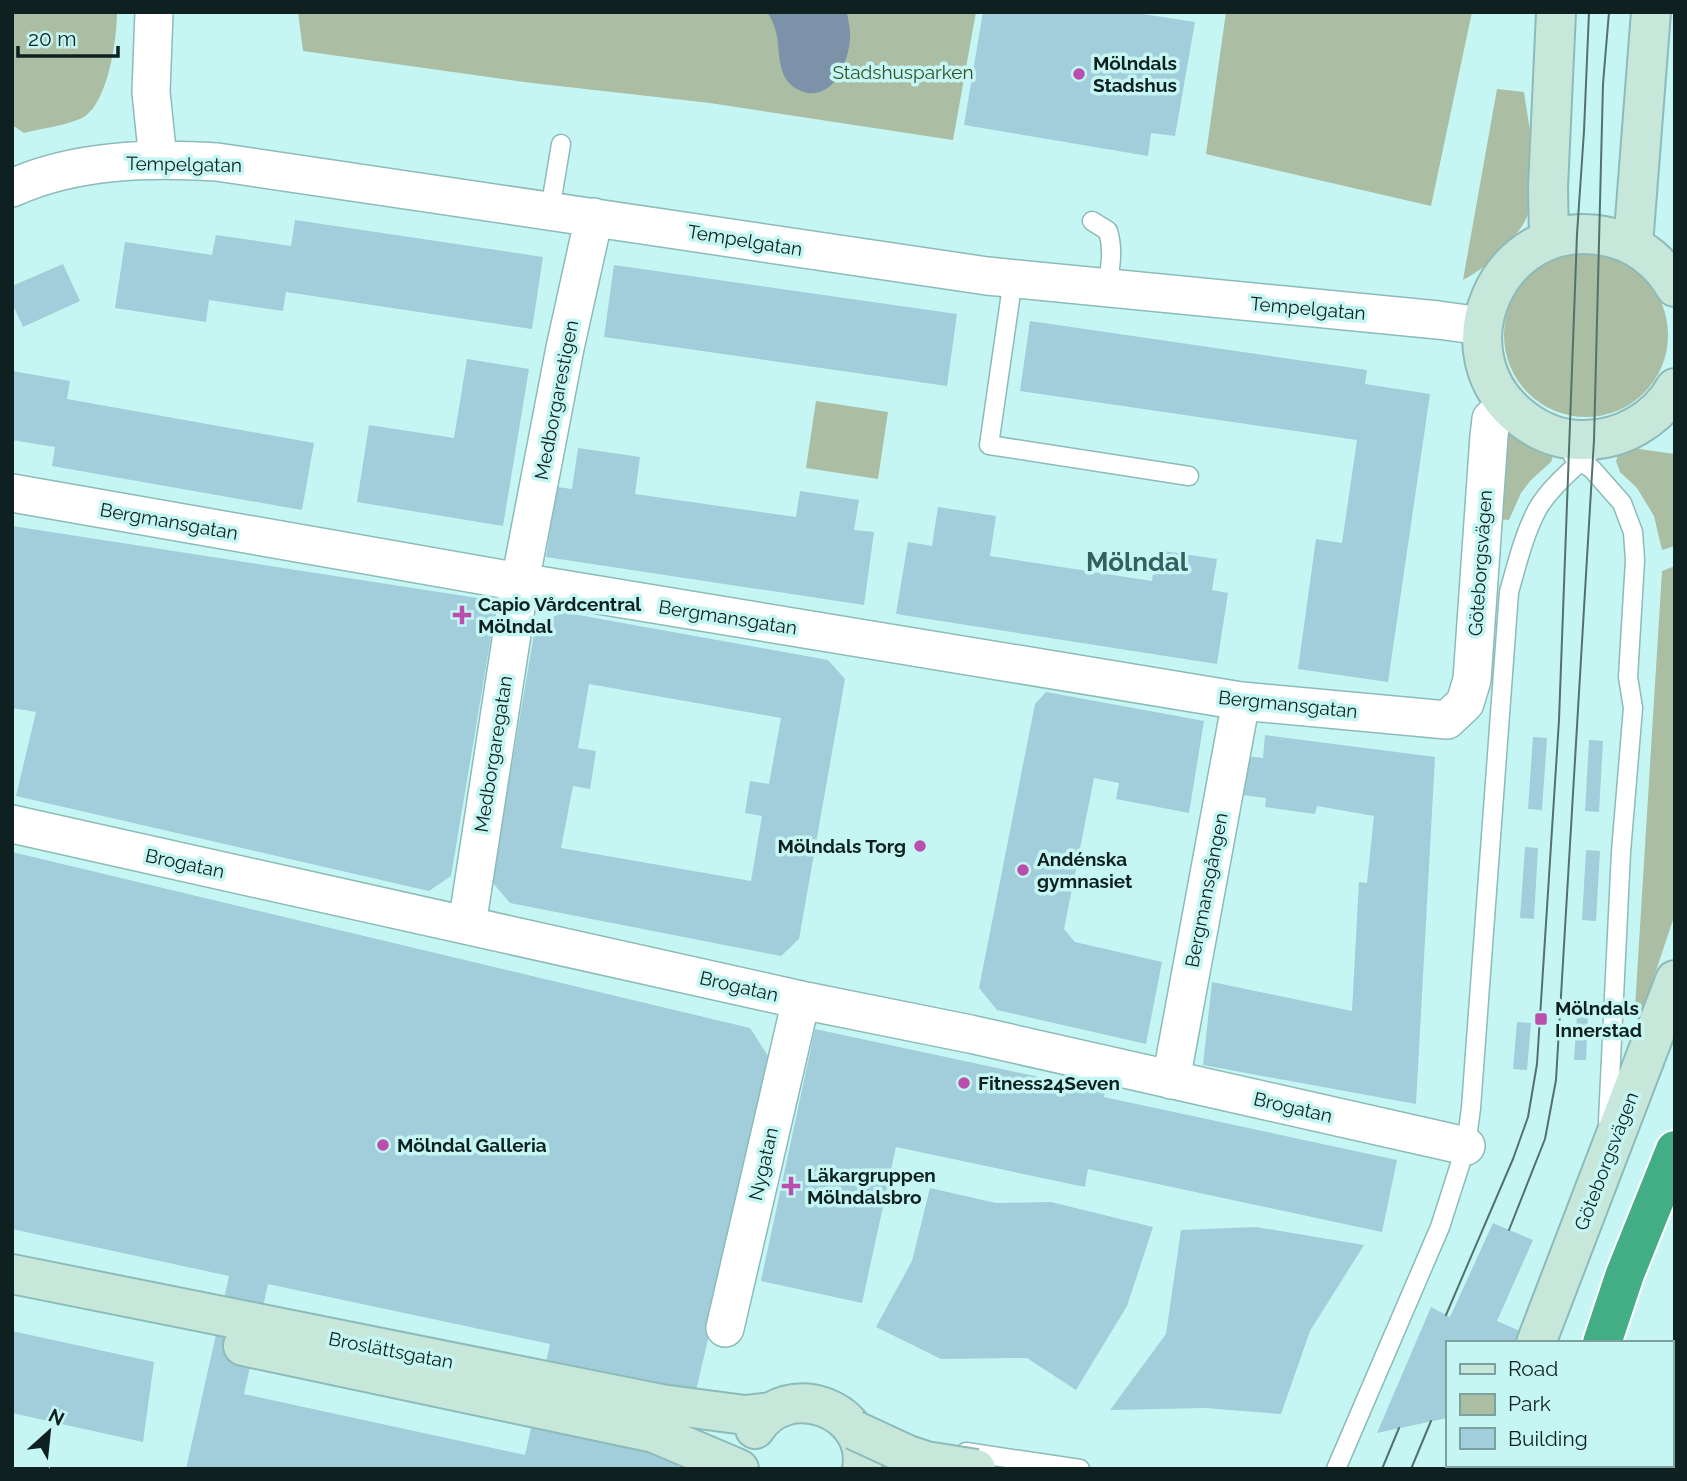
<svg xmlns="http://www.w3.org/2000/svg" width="1687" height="1481" viewBox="0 0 1687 1481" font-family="Raleway,sans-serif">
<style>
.green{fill:#abbea3}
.water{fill:#7b92a9}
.building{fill:#a2cddb;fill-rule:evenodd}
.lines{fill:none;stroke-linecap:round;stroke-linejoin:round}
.lane-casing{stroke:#8cbbb9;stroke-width:21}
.street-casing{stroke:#8cbbb9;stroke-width:40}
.secondary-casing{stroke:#8cbbb9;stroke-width:42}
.highway-casing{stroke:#fff;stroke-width:42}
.lane{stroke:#fff;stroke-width:18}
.street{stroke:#fff;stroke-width:37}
.secondary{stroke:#c7e7da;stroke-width:38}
.highway{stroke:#43ae85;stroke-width:38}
.tram{stroke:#53716f;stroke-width:2}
.secondary-bridge-casing{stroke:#8cbbb9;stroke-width:42;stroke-linecap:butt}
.secondary-bridge{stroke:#c7e7da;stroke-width:38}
.poi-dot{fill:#bb4dac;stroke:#c5f6f3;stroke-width:2.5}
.labels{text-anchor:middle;stroke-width:7;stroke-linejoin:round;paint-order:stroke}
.poi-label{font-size:19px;font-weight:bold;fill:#0e2120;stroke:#c5f6f3;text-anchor:start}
.park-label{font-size:19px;fill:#324f25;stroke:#c5f6f3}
.street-label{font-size:19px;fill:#0e2120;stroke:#c5f6f3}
.district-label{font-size:26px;font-weight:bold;fill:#34615f;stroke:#c5f6f3}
</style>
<rect width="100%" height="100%" fill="#c5f6f3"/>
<path class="green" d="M12 12H117C117 39 108 105 82 118 65 126 42 128 24 133L12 125Z
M298 12H976L953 140 710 103 532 83 303 51Z
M1226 12H1472L1431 206 1206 154Z
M1497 89 1524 92C1529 129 1543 186 1525 221 1519 232 1510 241 1501 250 1490 263 1478 272 1463 280Z
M1504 335a82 82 0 1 1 164 0a82 82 0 1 1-164 0Z
M816 401 888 412 878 479 806 468Z
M1503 425 1550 449 1553 456 1551 462 1531 480 1521 493 1509 520 1496 519Z
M1632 448 1675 454V546L1662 550 1654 516 1637 488 1620 472 1616 461 1618 455Z
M1675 566V914L1640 1018 1635 1008 1662 571Z"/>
<path class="water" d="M767 12H847C848 21 851 30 850 39 848 62 836 96 808 93 799 91 791 87 786 79 774 59 784 36 767 12Z"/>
<path class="building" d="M983 12H1144L1143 14 1195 22 1175 136 1151 133 1148 156 964 125Z
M295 220 543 257 532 329 286 292 283 311 209 300 206 322 115 308 125 242 212 255 216 235 291 246Z
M63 264 80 301 23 327 12 303V286Z
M614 265 957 314 947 386 604 337Z
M1030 321 1367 370 1365 384 1430 394 1388 682 1298 669 1316 539 1342 543 1357 440 1020 391Z
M467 359 529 369 503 526 357 502 369 425 454 438Z
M12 371 70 381 67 399 314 443 302 510 52 466 55 447 12 440Z
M578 448 640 457 635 494 796 517 800 491 859 500 854 530 874 532 864 605 546 557 557 487 572 489Z
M938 507 996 516 990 556 1152 581 1157 550 1217 559 1212 590 1228 593 1217 664 896 614 908 542 932 546Z
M12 526 497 601 451 876 429 891 16 796 36 712 12 708Z
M562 612 828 660 845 679 799 939 781 956 510 903 492 882 535 628ZM589 684 781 718 769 784 750 781 745 813 762 816 751 881 561 848 573 786 590 789 596 751 578 748Z
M1046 692 1204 721 1189 813 1116 799 1119 783 1094 778 1064 929 1075 942 1162 962 1146 1044 997 1010 979 988 1035 704Z
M1265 735 1435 757 1416 1104 1203 1065 1212 982 1352 1011 1359 882 1367 883 1374 816 1317 806 1315 814 1265 807 1266 798 1242 795 1247 756 1263 758Z
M1533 737 1547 738 1542 810 1528 809Z
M1589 740 1603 741 1599 812 1585 811Z
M1525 847 1538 848 1534 919 1520 918Z
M1586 850 1600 851 1596 921 1582 920Z
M12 852 750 1028 772 1062 678 1469H186L229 1276 12 1229ZM268 1284 550 1344 525 1455 244 1394Z
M1577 1013H1588L1586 1060H1574Z
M1517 1022 1531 1023 1527 1070 1513 1069Z
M815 1029 1105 1091 1104 1097 1397 1160 1382 1232 1088 1169 1085 1187 896 1147 862 1303 761 1281Z
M930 1188 996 1203 1051 1202 1153 1227 1127 1306 1076 1390 1027 1358 941 1359 876 1327 912 1261Z
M1493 1223 1533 1240 1497 1321 1547 1343H1447V1418L1377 1433 1431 1307 1450 1317Z
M1256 1227 1364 1245 1310 1331 1281 1414 1205 1408 1110 1410 1166 1334 1181 1230Z
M12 1331 154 1362 143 1442 12 1413Z"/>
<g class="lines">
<defs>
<path id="lane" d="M550 210 561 144
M1092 221 1108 231C1114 251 1110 268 1107 289
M1013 279 989 445 1189 476
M1573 456 1592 469 1622 503 1633 532 1635 560 1628 677 1633 708 1621 852 1608 1121
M1671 1443H1675
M966 1452 1080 1469
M1336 1469 1440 1227 1466 1146 1471 1108 1509 592C1517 564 1524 534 1538 508 1554 482 1579 465 1599 443
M1513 1469 1517 1465"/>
<path id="street" d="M154 12 151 92 158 160
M12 188C76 159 149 158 217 162L987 276 1438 320 1482 326
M12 493 520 582 1241 701 1447 720 1465 703 1472 680 1489 436 1491 419 1507 404
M12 824 801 1000 970 1034 1466 1146
M467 925 520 582 565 348 594 217
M1171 1080 1241 701
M725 1328 801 1000"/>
<path id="secondary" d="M1549 240 1548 188 1556 12
M1633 245 1651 12
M1675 287C1660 260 1634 241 1604 236 1498 216 1437 354 1523 419 1540 432 1561 440 1582 440 1620 441 1657 420 1675 388
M12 1274 661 1404 745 1415 771 1412
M1536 1343 1675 980
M243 1346 654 1433 739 1469
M755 1429C787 1378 872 1409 862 1469
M1485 1469 1487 1465"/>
<path id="highway" d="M1602 1343 1625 1274 1675 1150
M1671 1376 1675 1363
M1558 1469 1559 1465
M1645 1469 1646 1465"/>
</defs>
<use href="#lane" class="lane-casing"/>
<use href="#street" class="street-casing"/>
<use href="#secondary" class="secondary-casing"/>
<use href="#highway" class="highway-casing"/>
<use href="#lane" class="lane"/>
<use href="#street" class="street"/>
<use href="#secondary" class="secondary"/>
<use href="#highway" class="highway"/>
<path class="tram" d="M1509 1230 1545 1139 1556 1080 1594 440 1603 84 1609 12
M1446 1315 1513 1159 1528 1117 1537 1064 1559 720 1577 234 1584 131 1589 12
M1382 1469 1399 1428
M1411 1469 1431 1421"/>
<defs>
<path id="secondary-bridge" d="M854 1430 908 1455 926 1461 976 1469"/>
</defs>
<use href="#secondary-bridge" class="secondary-bridge-casing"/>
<use href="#secondary-bridge" class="secondary-bridge"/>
</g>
<g class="poi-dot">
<circle cx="1079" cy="74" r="7"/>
<path d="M458.5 604.5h7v7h7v7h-7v7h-7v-7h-7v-7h7z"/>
<circle cx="920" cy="846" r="7"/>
<circle cx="1023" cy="870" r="7"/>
<rect x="1534" y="1012" width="14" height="14" rx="3.5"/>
<circle cx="964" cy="1083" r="7"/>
<circle cx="383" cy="1145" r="7"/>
<path d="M787.5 1175.5h7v7h7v7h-7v7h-7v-7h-7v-7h7z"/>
</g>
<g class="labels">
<g class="poi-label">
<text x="1093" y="70">Mölndals<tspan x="1093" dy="22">Stadshus</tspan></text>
<text x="478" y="611">Capio Vårdcentral<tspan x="478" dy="22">Mölndal</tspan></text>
<text x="906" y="853" text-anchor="end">Mölndals Torg</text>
<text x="1037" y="866">Andénska<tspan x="1037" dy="22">gymnasiet</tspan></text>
<text x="1555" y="1015">Mölndals<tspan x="1555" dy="22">Innerstad</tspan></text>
<text x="978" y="1090">Fitness24Seven</text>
<text x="397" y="1152">Mölndal Galleria</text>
<text x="807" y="1182">Läkargruppen<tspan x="807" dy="22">Mölndalsbro</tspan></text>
</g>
<g class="park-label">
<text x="903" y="79">Stadshusparken</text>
</g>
<g class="street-label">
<text transform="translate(184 164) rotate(1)" y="7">Tempelgatan</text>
<text transform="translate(745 240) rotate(9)" y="7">Tempelgatan</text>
<text transform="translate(1308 308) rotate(5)" y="7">Tempelgatan</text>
<text transform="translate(556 400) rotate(-79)" y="7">Medborgarestigen</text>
<text transform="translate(169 521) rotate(10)" y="7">Bergmansgatan</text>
<text transform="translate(1480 563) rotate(-86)" y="7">Göteborgsvägen</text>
<text transform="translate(728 617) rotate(9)" y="7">Bergmansgatan</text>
<text transform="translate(1288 704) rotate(6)" y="7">Bergmansgatan</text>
<text transform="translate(493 754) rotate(-81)" y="7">Medborgaregatan</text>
<text transform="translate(185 863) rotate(12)" y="7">Brogatan</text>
<text transform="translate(1206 890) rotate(-79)" y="7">Bergmansgången</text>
<text transform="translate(739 986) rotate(13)" y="7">Brogatan</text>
<text transform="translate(1293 1107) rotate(13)" y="7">Brogatan</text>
<text transform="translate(1606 1161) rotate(-69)" y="7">Göteborgsvägen</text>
<text transform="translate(763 1164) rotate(-77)" y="7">Nygatan</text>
<text transform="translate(391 1350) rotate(11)" y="7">Broslättsgatan</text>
</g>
<g class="district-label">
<text x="1137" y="571">Mölndal</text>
</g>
</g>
<rect width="1687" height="1481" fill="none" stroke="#0e2120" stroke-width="28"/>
<rect x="1446" y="1341" width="228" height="126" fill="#c5f6f3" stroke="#7ca19f" stroke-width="2"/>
<rect x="1460" y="1364" width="35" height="10" fill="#c7e7da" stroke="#7ca19f" stroke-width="2"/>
<text x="1508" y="1376" font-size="21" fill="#0e2120">Road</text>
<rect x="1460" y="1394" width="35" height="21" fill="#abbea3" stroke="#7ca19f" stroke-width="2"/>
<text x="1508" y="1411" font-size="21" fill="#0e2120">Park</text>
<rect x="1460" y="1428" width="35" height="21" fill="#a2cddb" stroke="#7ca19f" stroke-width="2"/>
<text x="1508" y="1446" font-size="21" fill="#0e2120">Building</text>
<g transform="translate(49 1432) rotate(27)" stroke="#c5f6f3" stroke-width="5" paint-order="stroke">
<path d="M0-5L12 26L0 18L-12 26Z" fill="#0e2120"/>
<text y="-10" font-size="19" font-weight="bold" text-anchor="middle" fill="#0e2120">N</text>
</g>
<path d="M18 46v10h100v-10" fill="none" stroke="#0e2120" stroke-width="3.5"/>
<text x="28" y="46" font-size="21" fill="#0e2120" stroke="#c5f6f3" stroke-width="5" paint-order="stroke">20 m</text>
</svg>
